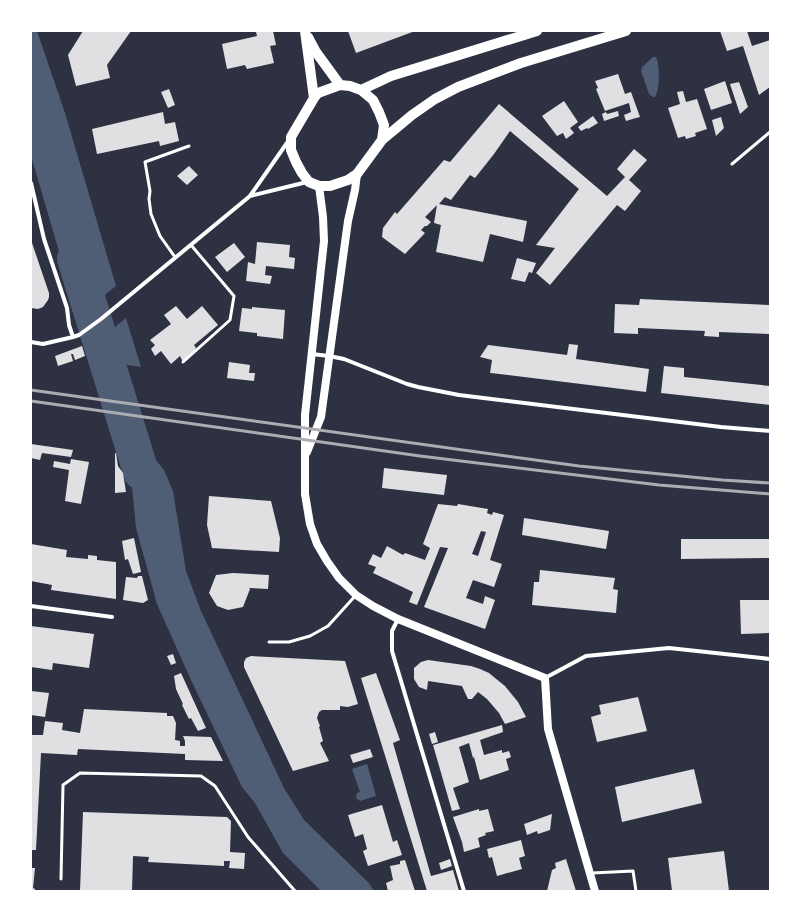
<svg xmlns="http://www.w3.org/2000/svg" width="801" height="922" viewBox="0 0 801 922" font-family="Figtree,sans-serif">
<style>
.water{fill:#4f5d75}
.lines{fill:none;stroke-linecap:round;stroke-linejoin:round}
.river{stroke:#4f5d75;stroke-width:36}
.building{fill:#e0e0e3;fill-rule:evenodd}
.service{stroke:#fff;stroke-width:3}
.minor{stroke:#fff;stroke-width:4}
.secondary{stroke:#fff;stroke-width:8}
.primary{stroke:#fff;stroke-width:10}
.rail{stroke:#abadb3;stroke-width:3}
</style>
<rect width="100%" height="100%" fill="#2d3142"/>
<path class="water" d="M31 31H37L65 113 116 286 78 316 31 156Z
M653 57H656C660 65 660 90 655 97H653L649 94 641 71 642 67Z
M126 318 141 367 121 364 123 371 132 393 104 389 89 348Z
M113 423 141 425 147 449 164 470 173 491 186 571 201 611 284 788 304 820 369 883 374 891H321L283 853 255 803 242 787 190 678 157 604 136 528 130 467Z
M367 764 376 796 360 801 356 798 357 793 360 792 352 769Z"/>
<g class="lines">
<path class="river" d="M75 259 141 472"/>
</g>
<path class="building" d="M83 31H131L107 65 110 78 76 86 68 55Z
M260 31H273L276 45 270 46 274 63 247 69 245 65 227 69 222 44 257 36 256 32Z
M348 31H415L356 53Z
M720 31H747L752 46 770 40V87L759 95 743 46 727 51Z
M618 74 625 94 631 92 640 117 636 118 626 121 624 115 631 112 629 103 605 111 596 89 598 88 595 81Z
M725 81 732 103 711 110 704 89Z
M739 82 748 107 740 114 730 84Z
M169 89 175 105 168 108 161 92Z
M683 91 686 102 697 99 707 129 695 133 696 136 686 139 685 136 678 138 668 108 680 104 677 92Z
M564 101 578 122 570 128 574 133 566 139 563 133 557 136 542 116Z
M499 104 607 196 625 177 617 169 634 149 647 160 629 180 641 191 625 211 617 205 550 285 536 273 555 248 536 245 579 189 510 131 494 154 475 178 470 175 451 200 445 197 439 204 527 221 523 242 490 234 483 262 436 252 441 225 434 223 437 205 425 217 431 222 427 226H425L421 230 425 233 405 254 382 237 383 228 395 212 397 214 444 160 450 162Z
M618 111 619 116 604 121 602 114 606 112 607 114Z
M163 112 165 124 175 122 179 141 160 146 159 141 97 154 92 129Z
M593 116 598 123 588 129 587 128 581 131 578 127Z
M721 117 724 128 716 136 712 120Z
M189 166 198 175 187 185 177 176Z
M31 240 49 293V297L48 300 43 307 38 309 31 308Z
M257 242 290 245 289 257 295 258 294 269 266 266 265 275 272 276 270 284 246 281 248 262 255 264Z
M234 243 245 257 227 272 215 257Z
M517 258 536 263 532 273 529 272 525 282 511 279Z
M640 299 770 305V334L719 332V337L704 336 705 331 638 328V334L614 333 615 304 639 305Z
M176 306 187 319 202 306 218 325 194 345 196 348 194 351 183 362 180 356 171 364 161 351 155 356 151 349 155 345 150 340 171 324 164 315Z
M252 307 285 310 283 339 257 336V333L239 331 242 308 252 309Z
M569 344 578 345 576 359 649 369 646 392 491 373H490L492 360 480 357 488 345 567 355Z
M82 346 85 356 75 360 73 354H71L73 361 58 366 55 356Z
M229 362 250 365 249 373H255L254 381 227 378Z
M664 366 684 368V377L770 386V405L661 393Z
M31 444 73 450 71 457 42 453 40 460 31 458Z
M115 453H116L118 466 123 473 126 492 115 493Z
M71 459 89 462 81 504 65 501 69 470 53 467 54 461 70 464Z
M384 468 447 475 444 495 382 488Z
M209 496 271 501 280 538 279 552 212 548 207 525Z
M438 504 457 506 458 504 488 509 487 513 492 515 493 512 504 515 490 560 502 564 494 587 473 580 466 598 483 604 485 596 495 600 485 629 424 607 448 548 440 547 417 605 409 602 413 592 373 573 376 567 368 564 373 554 381 558 387 546 403 555 405 553 425 560 430 548 423 544ZM481 531 486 532 478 556 472 554Z
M524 518 609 531 606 549 522 535Z
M134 538 141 572 133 574 128 559 125 560 122 541Z
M681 539H770V558L681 559Z
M31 544 67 550 66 557 88 559V555L97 556V560L116 562V599L51 590 52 585 31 581Z
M540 570 615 578 613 589 618 590 616 613 532 605 534 582H539Z
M233 573 269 575 268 589 249 588 250 589 243 607 228 610 217 606 209 593 216 575Z
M138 576H142L148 600 143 603 123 600 126 577 137 578Z
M740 600H770V633L741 634Z
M31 626 94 634 89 668 53 663 52 670 31 667Z
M173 654 176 663 171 665 167 656Z
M251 656 345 661 358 704 348 707 340 706V710H322L319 712 317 718 320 726 319 727 323 741 320 743 329 761 293 771 244 667V662L246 658Z
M428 660 471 666 480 669 489 673 495 678 505 686 518 702 526 717 505 724 499 713 487 699 478 692 472 699H468L462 686 428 681 427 690 419 687 414 679V668L421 662Z
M181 673 206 728 198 731 191 718 189 719 182 705 183 704 176 689 174 676Z
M376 673 400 740 393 743 431 876 453 870 459 891H427L361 678Z
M31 691 49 693 45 717 31 715Z
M638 697 647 731 597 742 591 717 601 714 599 705Z
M84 709 167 713V716H173L176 723 175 740 180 741V746H185V741L183 736 211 737 223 761 185 760V754L78 749 77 755 41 753 36 850H31V735H43L45 721 63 723 62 730 80 733Z
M502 725 503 732 480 740 484 755 502 750V753L509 751 511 757 506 759 509 770 480 780 474 757 473 758 469 743 459 747 469 782 453 788 460 809 452 811 433 745Z
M435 732 438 742 432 744 429 734Z
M370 749 373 757 353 763 350 755Z
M694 769 702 803 622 822 615 787Z
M382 805 393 842 397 840 402 855 368 866 363 851 367 849 363 834 355 837 348 815Z
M479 809V811L488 809 494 831 485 833 486 835 478 838 480 847 464 852 462 842 453 817Z
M83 812 227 817 231 821 230 852 245 853 244 869 229 868 230 861H224V866L148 862 149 857 133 856 132 891H80Z
M552 814 550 830 538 834 537 831 527 835 524 824Z
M521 840 525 856 519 858 522 869 497 876 492 857 489 858 487 849Z
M724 851 729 891H672L668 858Z
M450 859 452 866 441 870 439 863Z
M566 859 576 891H547L552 870 556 868 555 863Z
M405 860 415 891H388L386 883 393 880 390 866 400 864V861Z
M31 868H35L33 888 35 889V891H31Z"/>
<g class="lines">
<path class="service" d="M732 164 770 132
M175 257 160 236 151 214 149 199 150 191 145 162 189 146
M183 362 230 320 234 296 191 245
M269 642H289L310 636 328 626 356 595
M592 873 633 871 636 891
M61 879 63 785 80 773 201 776 215 786 248 837 295 891"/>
<path class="minor" d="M31 183 44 239 67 308 69 325 73 337
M250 196 307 182
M31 342 43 344 73 337 79 335 101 319 250 196 289 140
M312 354 329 356 344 359 407 384 418 387 459 395 721 427 770 431
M31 606 112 617
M398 619 392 631V651L464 891
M545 678 586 656 669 648 770 659"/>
<path class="secondary" d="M319 186 323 217 324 241 305 415V494L310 524 317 544 327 561 339 578 356 595 373 606 398 619 545 678 548 729 595 891
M307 452 321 417 348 221 355 190 357 174"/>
<path class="primary" d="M305 31 314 98
M308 37 316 52 340 85
M340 85 350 86 361 90 373 100 379 112 384 125 382 140 357 174 348 180 330 186H319L309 182 302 173 296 162 291 150V137L314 98 318 93Z
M361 90 391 76 537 31
M382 140 412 115 435 99 458 87 521 63 626 31"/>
<path class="rail" d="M31 390 579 466 722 480 770 483
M31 401 420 456 659 485 770 494"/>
</g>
<rect width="801" height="922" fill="none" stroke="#ffffff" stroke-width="64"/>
</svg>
